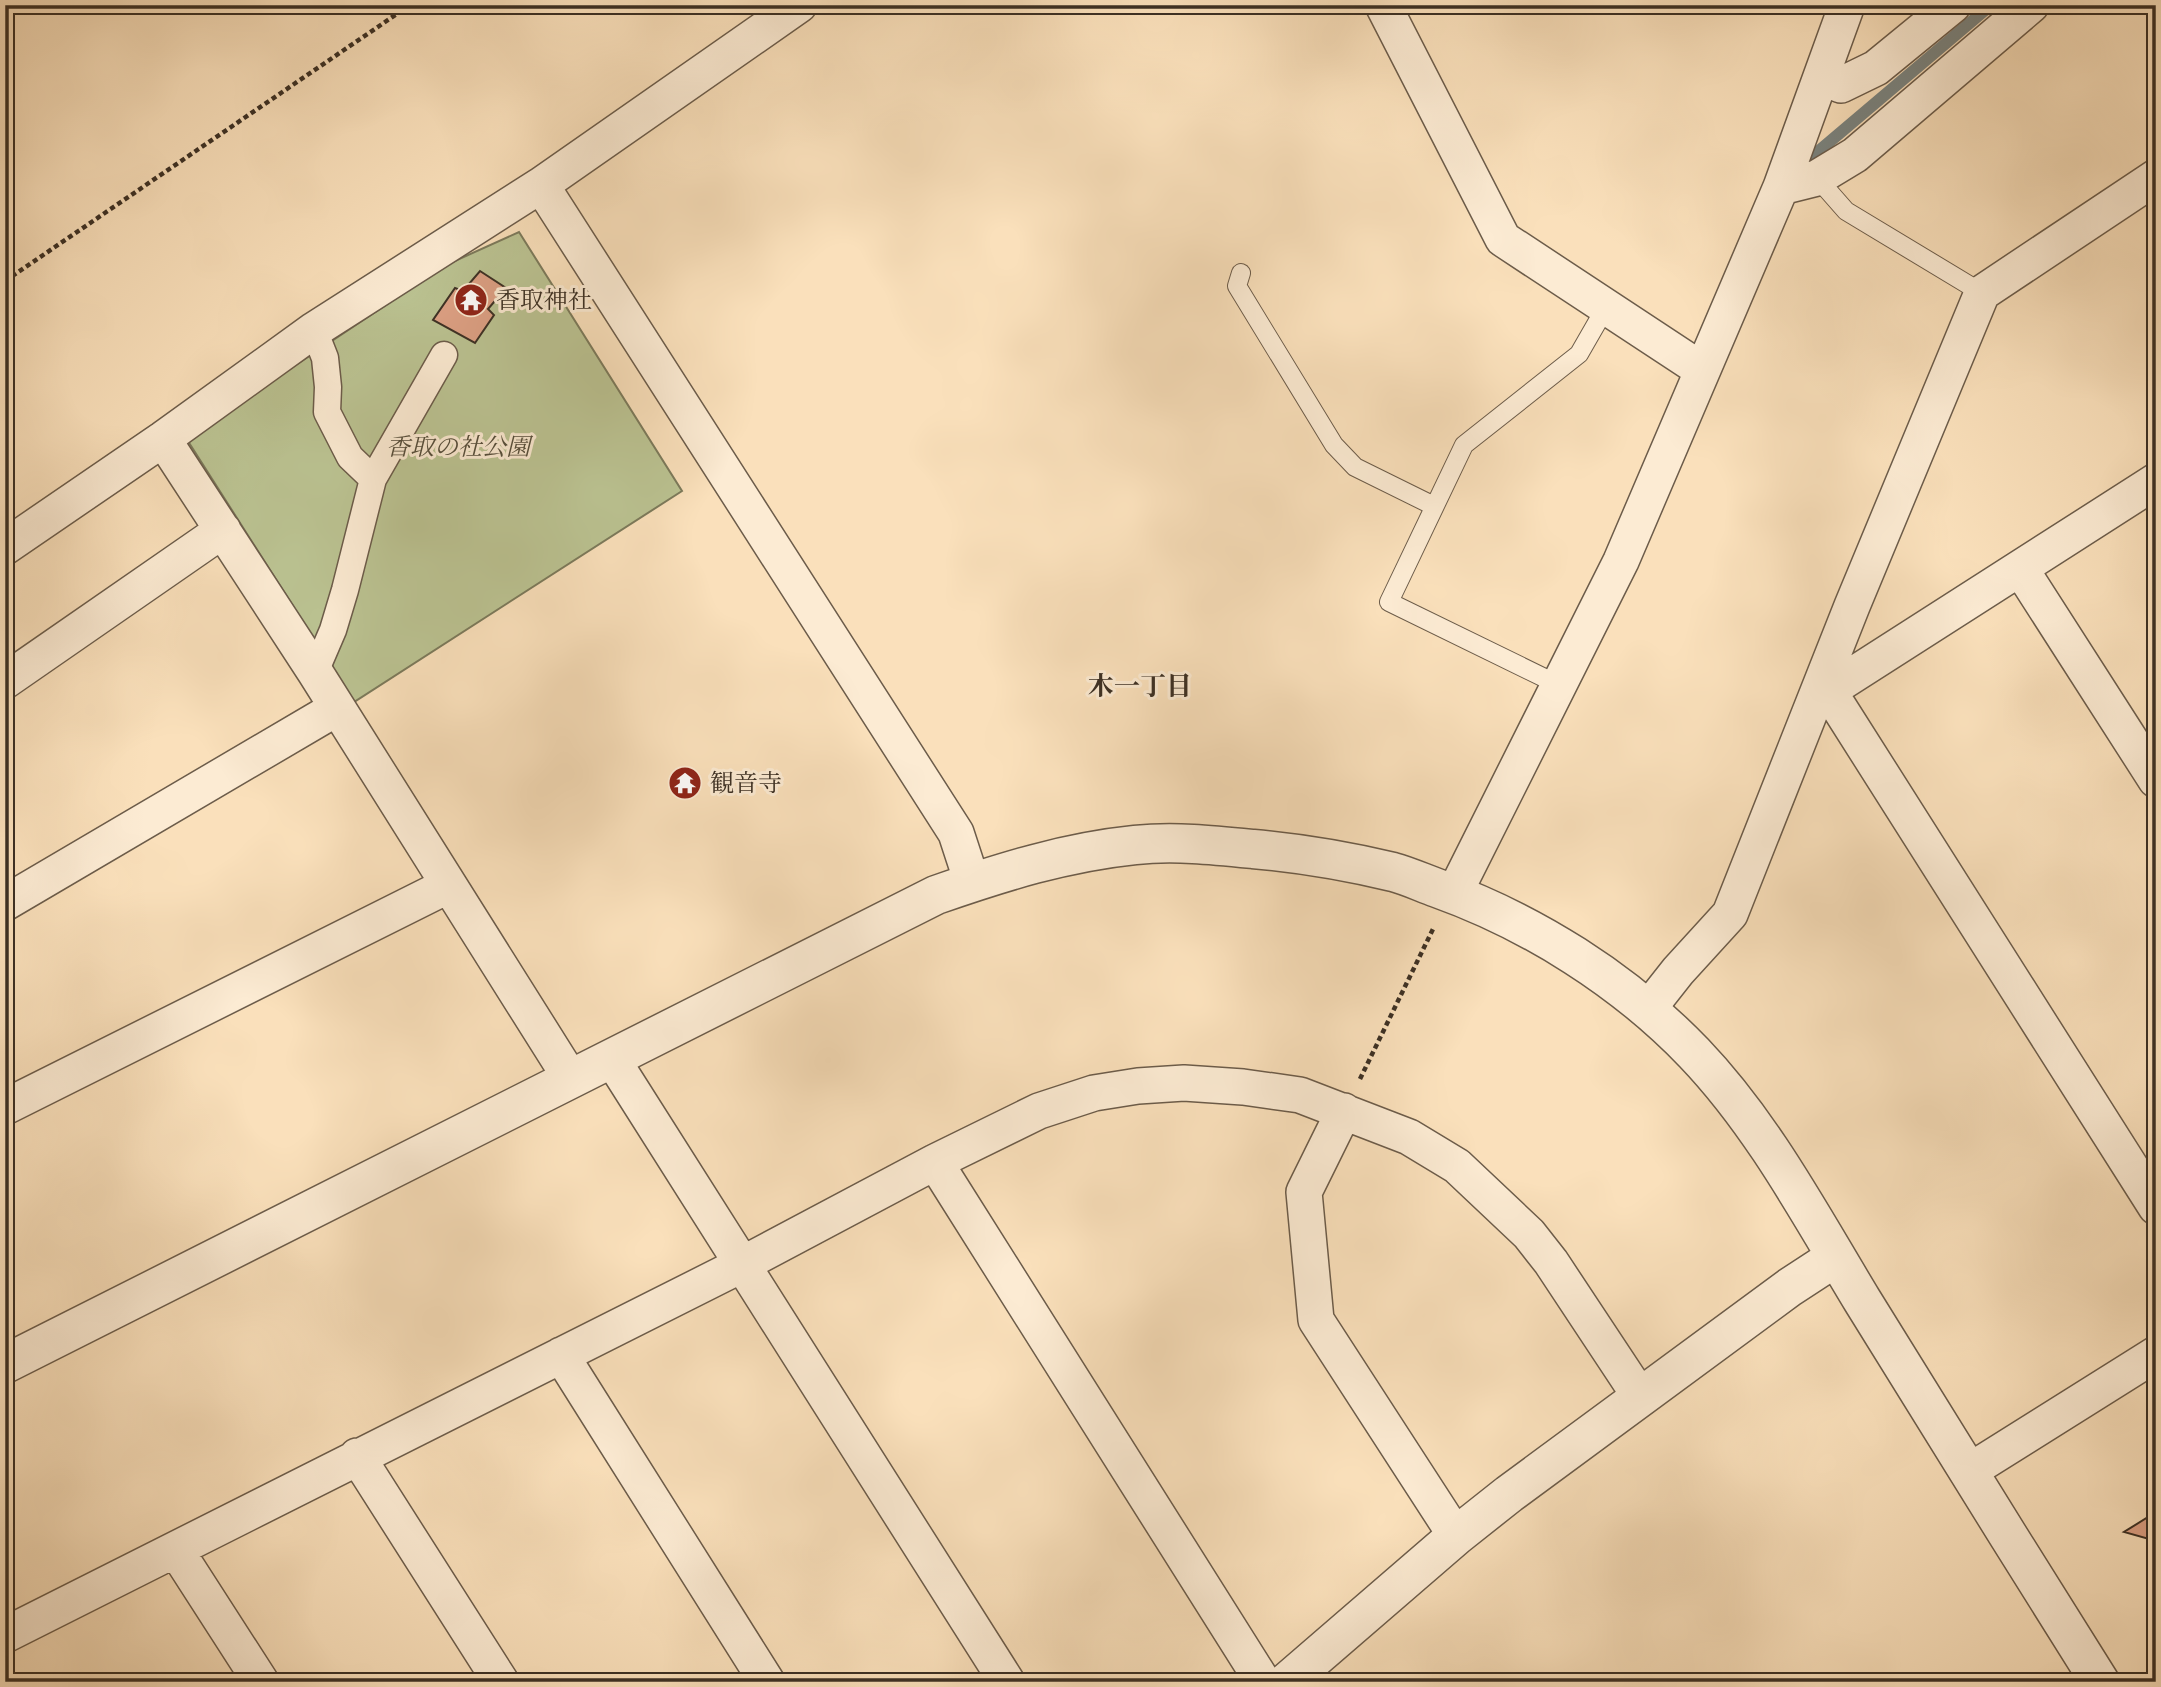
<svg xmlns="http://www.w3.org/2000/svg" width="2161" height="1687" viewBox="0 0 2161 1687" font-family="'IM FELL Great Primer','Noto Serif JP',serif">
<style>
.green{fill:#bbc392;stroke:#7c7a5b;stroke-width:2}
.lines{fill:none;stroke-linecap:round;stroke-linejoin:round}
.stream{stroke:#7a837f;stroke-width:12}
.building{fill:#dda084;stroke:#3c3024;stroke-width:2}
.service-casing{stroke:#6c5c4a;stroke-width:20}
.pedestrian-casing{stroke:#6c5c4a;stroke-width:29}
.minor-casing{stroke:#6c5c4a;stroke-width:38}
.tertiary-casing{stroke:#6c5c4a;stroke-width:41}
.path{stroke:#3c3024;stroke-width:4.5;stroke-dasharray:5 3.5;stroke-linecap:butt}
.service{stroke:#fcebd3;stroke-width:18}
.pedestrian{stroke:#fcebd3;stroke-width:26}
.minor{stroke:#fcebd3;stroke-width:35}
.tertiary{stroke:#fcebd3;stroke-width:38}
.labels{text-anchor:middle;stroke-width:6;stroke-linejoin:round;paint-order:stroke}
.poi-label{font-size:24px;fill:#3c3024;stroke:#fcebd3;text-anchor:start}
.park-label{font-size:24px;font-style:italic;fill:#554d3a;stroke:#fcebd3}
.neighbourhood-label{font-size:26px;font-weight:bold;fill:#3c3024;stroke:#fcebd3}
</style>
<rect width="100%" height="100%" fill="#fae0bb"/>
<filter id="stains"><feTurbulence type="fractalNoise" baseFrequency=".00286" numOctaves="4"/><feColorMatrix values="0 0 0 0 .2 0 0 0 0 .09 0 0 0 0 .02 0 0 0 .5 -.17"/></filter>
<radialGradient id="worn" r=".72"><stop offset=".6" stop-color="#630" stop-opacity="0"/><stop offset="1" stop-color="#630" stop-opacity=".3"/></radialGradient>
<path class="green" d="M519 232 682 491 354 702 186 438 446 265Z"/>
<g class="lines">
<path class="stream" d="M1814 155 1991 5"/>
</g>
<path class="building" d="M480 271 506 288 488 309 494 315 475 343 433 320 455 288 463 291Z
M2156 1512V1541L2124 1532Z"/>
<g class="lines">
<defs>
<path id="service" d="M1817 178 1846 211 1982 293
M1241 273 1237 286 1334 445 1355 467 1434 506
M1559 685 1389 602 1464 445 1579 354 1606 307"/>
<path id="pedestrian" d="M314 330 325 358 328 387 327 412 350 457 373 479
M315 672 333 630 345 590 373 479 444 355"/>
<path id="minor" d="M1383 5 1503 239 1702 370
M1822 77 1841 85 1876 68 1953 5
M541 185 956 833 972 882
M1781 187 1817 178 1855 155 2031 5
M163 439 315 672 571 1079
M5 547 163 439 314 330 541 185 799 5
M2020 568 2156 780
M5 681 223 530
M1823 682 2156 1207
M1828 691 2156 481
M1454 894 1621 561 1781 187 1847 5
M5 903 337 708
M1648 1009 1678 971 1730 914 1852 606 1982 293 2156 177
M612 1059 1007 1682
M5 1107 449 885
M1344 1111 1304 1192 1316 1320 1456 1536
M935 1162 1263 1682
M561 1355 767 1682
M357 1456 501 1682
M1968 1472 2156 1354
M176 1550 261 1682
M5 1635 741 1265 935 1162 1039 1111 1094 1093 1138 1086 1184 1083 1243 1087 1300 1095 1409 1137 1457 1166 1529 1234 1551 1262 1641 1398"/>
<path id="tertiary" d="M5 1364 936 895C1002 872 1066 852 1135 845 1174 841 1213 845 1253 849 1299 853 1347 861 1393 872 1408 876 1423 883 1437 888 1532 922 1624 980 1694 1053 1763 1125 1811 1216 1862 1300 1941 1428 2020 1555 2100 1682
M1287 1682 1456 1536 1509 1494 1790 1287 1836 1257"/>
</defs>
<use href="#service" class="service-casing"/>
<use href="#pedestrian" class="pedestrian-casing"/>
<use href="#minor" class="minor-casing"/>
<use href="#tertiary" class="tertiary-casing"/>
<path class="path" d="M5 13 17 5
M5 281 410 5
M1360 1079 1434 927"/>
<use href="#service" class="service"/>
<use href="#pedestrian" class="pedestrian"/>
<use href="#minor" class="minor"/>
<use href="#tertiary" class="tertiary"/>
</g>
<defs>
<symbol id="temple-disc" viewBox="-11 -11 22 22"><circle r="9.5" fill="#8f2418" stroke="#fcebd3"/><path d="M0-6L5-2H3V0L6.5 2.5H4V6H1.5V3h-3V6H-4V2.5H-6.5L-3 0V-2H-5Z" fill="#fff"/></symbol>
</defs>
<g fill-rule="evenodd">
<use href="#temple-disc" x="452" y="281" width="38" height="38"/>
<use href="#temple-disc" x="666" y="764" width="38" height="38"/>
</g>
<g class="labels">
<g class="poi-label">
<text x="496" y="308">香取神社</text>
<text x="710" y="791">観音寺</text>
</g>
<g class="park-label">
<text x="458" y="455">香取の社公園</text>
</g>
<g class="neighbourhood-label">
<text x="1140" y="695">木一丁目</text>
</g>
</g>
<rect width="2161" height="1687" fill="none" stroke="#fae0bb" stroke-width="28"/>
<rect x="7" y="7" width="2147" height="1673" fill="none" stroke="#3c3024" stroke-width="3.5"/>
<rect x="14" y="14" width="2133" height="1659" fill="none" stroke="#3c3024" stroke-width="2"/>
<rect width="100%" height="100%" filter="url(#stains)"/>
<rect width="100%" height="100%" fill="url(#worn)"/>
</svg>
